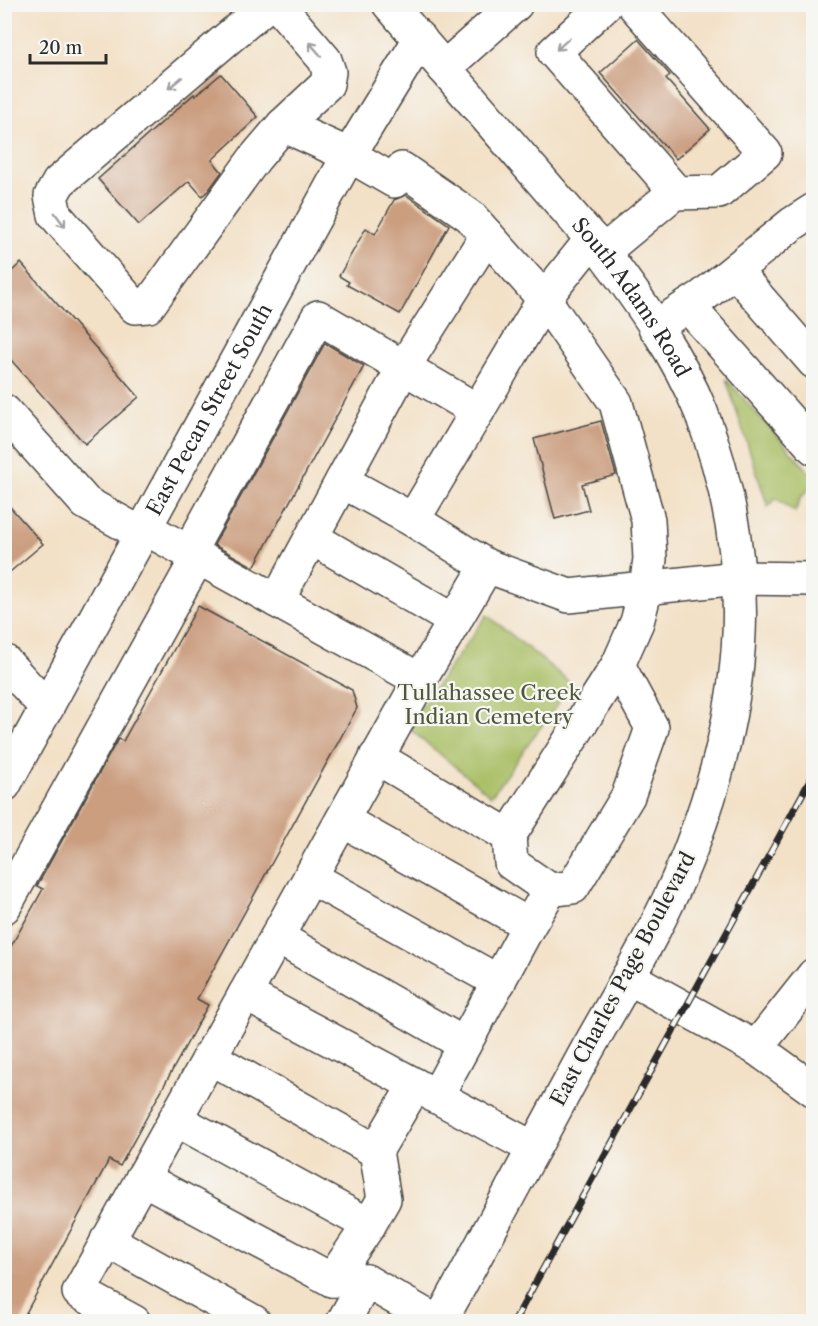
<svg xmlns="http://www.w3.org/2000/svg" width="818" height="1326" viewBox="0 0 818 1326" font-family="'Libre Caslon Text',serif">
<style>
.green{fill:#a7bd62;stroke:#697446;stroke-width:1.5}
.building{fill:#cb9e80}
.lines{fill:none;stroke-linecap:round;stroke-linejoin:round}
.minor-casing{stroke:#494642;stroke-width:36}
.major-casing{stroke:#494642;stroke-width:36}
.minor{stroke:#fff;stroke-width:33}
.major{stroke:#fff;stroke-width:33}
.rail-casing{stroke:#2b2b2b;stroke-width:7}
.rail{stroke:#f6f6f2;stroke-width:4.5;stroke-dasharray:14;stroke-linecap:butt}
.oneway{stroke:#a0a0a0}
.labels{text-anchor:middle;stroke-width:4.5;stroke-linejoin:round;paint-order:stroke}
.street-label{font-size:21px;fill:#2b2b2b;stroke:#f6f6f2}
.park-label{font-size:21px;fill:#50573c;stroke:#f6f6f2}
</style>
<rect width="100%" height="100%" fill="#f6f6f2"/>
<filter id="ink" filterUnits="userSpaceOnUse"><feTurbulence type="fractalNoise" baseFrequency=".0167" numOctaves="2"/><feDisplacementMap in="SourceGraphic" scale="12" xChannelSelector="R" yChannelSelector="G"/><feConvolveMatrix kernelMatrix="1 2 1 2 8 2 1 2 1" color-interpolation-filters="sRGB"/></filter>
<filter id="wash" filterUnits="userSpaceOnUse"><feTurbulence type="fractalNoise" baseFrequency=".008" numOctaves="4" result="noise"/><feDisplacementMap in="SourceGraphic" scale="24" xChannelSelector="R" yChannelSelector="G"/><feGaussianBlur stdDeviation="1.35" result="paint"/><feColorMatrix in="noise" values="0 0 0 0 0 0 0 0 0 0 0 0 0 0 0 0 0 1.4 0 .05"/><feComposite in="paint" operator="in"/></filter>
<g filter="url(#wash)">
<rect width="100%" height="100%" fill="#f3e1c7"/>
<path class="green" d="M726 379 813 476V484L800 499 795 512 776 498 768 507Z
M487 615 572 684 491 796 407 727Z"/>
<g id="blocks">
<path class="building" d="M638 39 670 75 666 79 710 129 676 159 600 73Z
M221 74 258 117 212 160 222 172 208 191 202 196 189 181 139 225 98 179 194 94 195 96Z
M406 195 449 225 400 314 347 285 349 282 339 276 366 228 375 234 394 200Z
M21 263 139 397 85 444 4 352V278Z
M325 343 364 366 254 567 214 545Z
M601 421 616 475 582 484 589 510 555 519 534 439Z
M4 500 43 544 4 577Z
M198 606 352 690 357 708 197 999 208 1005 120 1166 109 1160 21 1322H4V959L43 889 37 886 118 739 123 741Z"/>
</g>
</g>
<g filter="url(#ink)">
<use href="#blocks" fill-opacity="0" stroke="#494642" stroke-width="1.5"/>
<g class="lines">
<defs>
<g id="minor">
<path d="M268 4 59 182 51 196 55 215 135 307 148 306 255 158 283 125 349 155 394 181 402 169 470 216 544 299 616 403 648 520 650 559 646 588 637 622 618 665 509 836 376 757"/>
<path d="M277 4 325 60 329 72 327 84 283 125"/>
<path d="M606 4 554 52 676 192"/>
<path d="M444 68 516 4"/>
<path d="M603 252 674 193 719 192 765 153 633 4"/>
<path d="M735 271 814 362"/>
<path d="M688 306 814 448"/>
<path d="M655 327 703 296 792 224 814 210"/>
<path d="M4 411 86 503 142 534"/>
<path d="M342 481 413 520 487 566 569 596 738 578"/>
<path d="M413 520 544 299 592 239"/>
<path d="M145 528 420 680 487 566"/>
<path d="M312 538 455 621"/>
<path d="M189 552 318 317 478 411"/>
<path d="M277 601 403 368 487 235"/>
<path d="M4 661 47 708"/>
<path id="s1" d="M4 785 349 155 420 39"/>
<path d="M342 820 529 925"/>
<path d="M310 877 499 982"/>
<path d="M550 890 573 887 628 796 652 728 618 665"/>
<path d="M4 907 198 557"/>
<path d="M277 937 464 1044"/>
<path d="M814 975 756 1048 814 1090"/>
<path d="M628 977 756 1048"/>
<path d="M245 994 533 1148"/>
<path d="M209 1057 376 1151"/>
<path d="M436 1097 529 925 550 890 511 863 509 836"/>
<path d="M175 1119 369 1225"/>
<path d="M142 1178 332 1280 366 1281 437 1322"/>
<path d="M107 1240 254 1322"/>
<path d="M332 1280 369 1225 384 1199 376 1151 415 1085"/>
<path d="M134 1322 79 1292 420 680"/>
<path d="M343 1322 366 1281"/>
</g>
<g id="major">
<path id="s2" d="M389 4 603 252C640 301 678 355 701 412 759 563 748 700 691 848 665 917 622 988 586 1052 537 1142 488 1232 440 1322"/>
<path d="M738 578 814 579"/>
</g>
</defs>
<use href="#minor" class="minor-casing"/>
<use href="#major" class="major-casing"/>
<use href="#minor" class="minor"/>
<use href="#major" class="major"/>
<defs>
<path id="rail" d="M514 1322 814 773"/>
</defs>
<use href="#rail" class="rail-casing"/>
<use href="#rail" class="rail"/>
</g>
<defs><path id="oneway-shaft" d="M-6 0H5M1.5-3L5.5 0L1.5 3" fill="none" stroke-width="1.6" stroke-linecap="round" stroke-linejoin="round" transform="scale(1.5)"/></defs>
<g class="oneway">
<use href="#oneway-shaft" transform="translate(563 44) rotate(138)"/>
<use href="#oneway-shaft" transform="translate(315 49) rotate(-131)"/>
<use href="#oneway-shaft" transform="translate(175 83) rotate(140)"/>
<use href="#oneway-shaft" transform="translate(60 220) rotate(54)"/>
</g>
</g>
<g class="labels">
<g class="street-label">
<text dy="7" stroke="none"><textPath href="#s2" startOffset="381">South Adams Road</textPath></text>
<text dy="7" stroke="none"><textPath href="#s1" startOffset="428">East Pecan Street South</textPath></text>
<text transform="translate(623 979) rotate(-62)" y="7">East Charles Page Boulevard</text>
</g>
<g class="park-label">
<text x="489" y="700">Tullahassee Creek<tspan x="489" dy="24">Indian Cemetery</tspan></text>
</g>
</g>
<rect width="818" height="1326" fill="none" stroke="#f6f6f2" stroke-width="24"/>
<path d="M30 54v9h76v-9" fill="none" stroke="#2b2b2b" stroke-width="3"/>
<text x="39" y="54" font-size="18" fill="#2b2b2b" stroke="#f6f6f2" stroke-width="4.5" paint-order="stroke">20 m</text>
</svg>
